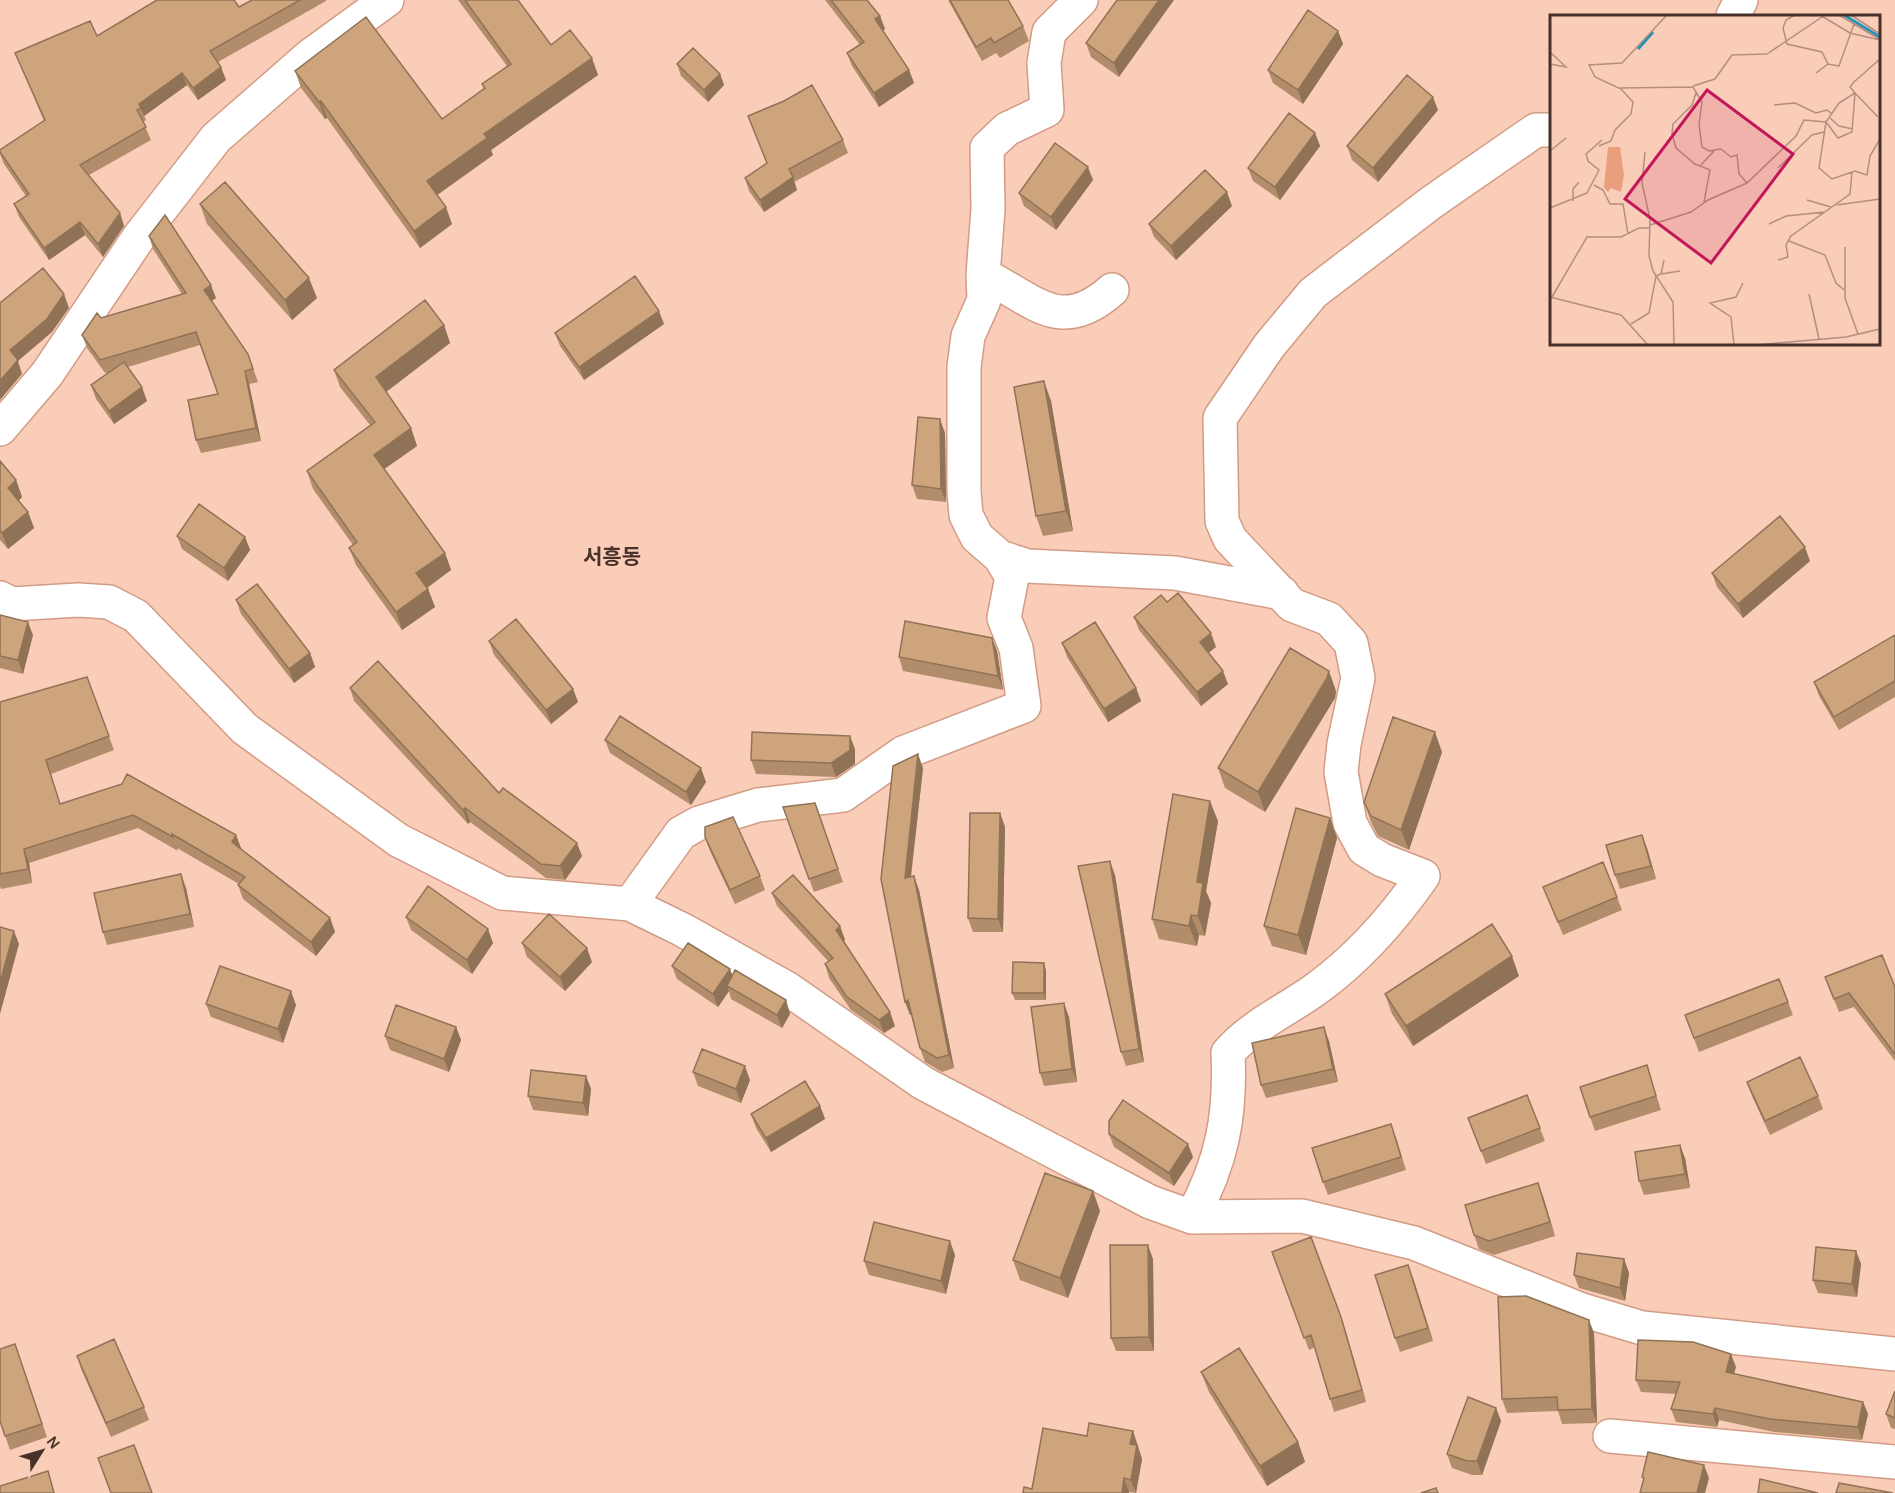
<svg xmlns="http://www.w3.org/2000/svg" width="1895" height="1493" viewBox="0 0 1895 1493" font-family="Karla,'Noto Sans KR',sans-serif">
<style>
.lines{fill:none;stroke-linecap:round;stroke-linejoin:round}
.minor-casing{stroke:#d29c84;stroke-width:36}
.minor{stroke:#fff;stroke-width:33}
.wall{fill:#b18d6b}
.shaded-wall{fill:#907357}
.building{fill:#cea47c;stroke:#907357;stroke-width:1.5}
.labels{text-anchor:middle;stroke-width:4.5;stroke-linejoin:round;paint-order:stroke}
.quarter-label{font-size:21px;font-weight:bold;fill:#473128;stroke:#facdb9}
.inset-river{fill:none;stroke:#2593b8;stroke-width:3}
.inset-road{fill:none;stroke:#b28f7f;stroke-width:1.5}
.view{fill:#c2185b;fill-opacity:0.15;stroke:#c2185b;stroke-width:3}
.inset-edge{fill:none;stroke:#473128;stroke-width:3}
</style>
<rect width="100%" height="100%" fill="#facdb9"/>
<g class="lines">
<defs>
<path id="minor" d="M1733 16 1741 0
M983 275C1033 298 1059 337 1112 290
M0 429 47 374 139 237 216 138 311 55 387 0
M1000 557 1027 566 1175 573 1282 593
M0 598 12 604 78 600 109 602 136 616 245 729 398 840 502 893 630 904 683 930 788 989 923 1083 1150 1202 1192 1217 1302 1216 1414 1243 1582 1310 1642 1328 1895 1354
M630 904 681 833 699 823 758 805 843 795 903 753 1024 706 1016 648 1004 618 1012 577 1000 557 977 537 966 515 964 491V367L968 336 984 300 983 275 988 209 987 148 1007 129 1047 110 1044 63 1049 32 1081 0
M1192 1217C1222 1162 1231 1116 1228 1053 1252 1025 1287 1010 1316 989 1359 958 1393 919 1423 876L1382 860 1364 849 1350 823 1341 772 1344 744 1358 678 1351 643 1329 619 1292 605 1230 539 1222 521 1220 418 1269 346 1313 293 1432 202 1536 130H1552
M1610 1436 1895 1462"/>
</defs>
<use href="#minor" class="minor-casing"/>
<use href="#minor" class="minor"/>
</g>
<path class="wall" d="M155 0H234L239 7 252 0H326V1L218 62 226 80 198 100 187 85 144 116 146 120 143 122 151 140 89 175 120 213 124 226 103 257 85 235 49 260 19 217 14 204 26 196 4 164 0 154V150L44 121 15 53 97 36 155 1Z
M458 0H518L551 45 598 75 491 150 493 155 437 195 452 224 420 248 327 118 325 119 301 88 295 71 442 119 484 89 482 84 507 66Z
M825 0H867L880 16 885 29 883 31 909 70 914 83 879 107 852 66 847 53 860 45Z
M948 0H1008L1023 26 1029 41 1000 58 996 53 982 61Z
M1117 0 1119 77 1091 57 1086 43Z
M1338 31 1343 44 1303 104 1273 83 1268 70Z
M677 64 720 74 724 85 708 102 681 76Z
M1438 110 1378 182 1352 160 1347 146Z
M1315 133 1320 146 1280 200 1253 181 1248 168Z
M843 140 848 153 794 182 797 190 764 212 749 191 745 178Z
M1093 180 1056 230 1024 206 1019 193Z
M200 204 317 298 292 320 207 224Z
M1232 206 1176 260 1154 237 1149 224Z
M149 236 216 298 211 301 248 354 258 382 249 384 261 441 201 453 196 440 218 394 200 345 128 367 147 401 114 424 96 399 91 385 110 372 105 373 87 348 82 335 101 318 182 294 153 249Z
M664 324 584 380 560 346 555 333Z
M444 325 450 343 386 392 411 428 417 446 384 469 445 553 451 570 427 587 435 607 402 630 356 565 349 548 353 545 313 489 307 471 370 425 340 387 334 370Z
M1051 401 1073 531 1043 536 1036 516Z
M945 433 946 502 917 499 912 485Z
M0 461 16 480 22 497 18 501 28 512 34 528 8 549 0 540Z
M177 536 245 537 250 550 228 581 182 549Z
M1810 561 1743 618 1717 587 1712 573Z
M236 600 310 653 315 667 294 683 241 614Z
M1167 602 1216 647 1208 653 1228 684 1201 706 1139 630 1134 617Z
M0 615 33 635 23 674 0 668Z
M1895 635V697L1839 730 1819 696 1814 682Z
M992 638 997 651 1003 690 903 671 899 657Z
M489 641 573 689 578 702 551 724 494 655Z
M1062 643 1136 688 1141 701 1108 722 1067 657Z
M87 677 114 750 51 774 60 804 122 784 236 835 241 849 330 918 335 932 316 956 243 899 238 885 239 884 177 848 178 851 138 828 29 863 32 883 1 889 0 886V702Z
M350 688 499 793 582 856 565 880 546 878 470 822 468 824 354 701Z
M1336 691 1335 698 1265 812 1225 788 1218 768Z
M605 740 706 782 691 805 610 753Z
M855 749V764L836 777 756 774 751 760Z
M1442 752 1409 850 1378 836 1371 822 1364 802Z
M923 768 911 877 919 890 954 1068 942 1072 925 1062 920 1048 911 1015H910L881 879Z
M815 803 843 882 814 892 783 807Z
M1000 813 1005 827 1003 932H973L968 918Z
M1330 818 1337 838 1306 955 1272 946 1264 926Z
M1218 821 1206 891 1211 903 1205 936 1199 935 1197 946 1159 939 1152 919Z
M705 837 760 876 765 890 735 904 710 851Z
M1647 848 1656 879 1620 889 1615 875Z
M1115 875 1144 1062 1126 1066 1121 1052Z
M1543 887 1617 897 1622 910 1563 935Z
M186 888 194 927 107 945 103 932Z
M772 893 840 926 845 940 844 942 895 1026 884 1033 851 1010 829 978 825 964 829 962 777 906Z
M406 917 493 943 472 974 411 930Z
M522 943 592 962 565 991 527 957Z
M672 966 733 975 786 1000 790 1014 782 1028 731 999 729 991 718 1007 677 979Z
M1046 970V1000H1015L1012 993Z
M1519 976 1413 1046 1392 1014 1385 994Z
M1825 977 1895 987V1061L1854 1007 1839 1012Z
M1779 979 1793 1015 1699 1052 1685 1015Z
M206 1004 296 1005 283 1043 211 1017Z
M1069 1017 1077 1082 1044 1086 1040 1073Z
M456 1027 461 1040 449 1072 390 1050 385 1036Z
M1329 1041 1338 1082 1266 1098 1261 1085Z
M693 1072 750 1080 741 1103 698 1086Z
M586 1076 591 1089 588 1116 533 1110 528 1096Z
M1651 1079 1661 1110 1595 1131 1590 1117Z
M1747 1082 1818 1096 1823 1109 1770 1135 1752 1096Z
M1527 1095 1545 1141 1486 1164 1468 1118Z
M820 1106 825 1119 771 1152 756 1128 751 1114Z
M1109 1134 1193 1157 1174 1186 1114 1147Z
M1396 1137 1406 1170 1328 1195 1323 1182Z
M1685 1158 1690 1188 1644 1195 1639 1181Z
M1538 1183 1555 1236 1494 1255 1479 1249 1474 1235Z
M1100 1211 1068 1298 1020 1280 1013 1260Z
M1856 1251 1861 1264 1857 1297 1818 1293 1813 1280Z
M1272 1252 1345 1329 1366 1402 1334 1412 1315 1347 1309 1350Z
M955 1255 946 1294 869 1275 864 1261Z
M1153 1259 1154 1351H1116L1111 1338Z
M1624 1259 1629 1273 1625 1301 1579 1288 1574 1275Z
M1413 1278 1433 1341 1400 1352 1395 1338Z
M1594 1333 1597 1423 1562 1424 1558 1411 1507 1413 1502 1399Z
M15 1344 47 1437 10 1450 0 1421Z
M77 1356 144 1407 149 1420 111 1437 81 1369Z
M1736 1367 1734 1374 1863 1402 1868 1414 1862 1440 1774 1432 1719 1420 1717 1427 1676 1422 1671 1409 1676 1394 1641 1392 1636 1380Z
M1201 1372 1298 1442 1305 1462 1267 1486 1209 1392Z
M1895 1391V1429L1891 1428 1886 1414Z
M1496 1408 1501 1421 1482 1475H1472L1452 1468 1447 1454Z
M1133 1431 1142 1459 1136 1493 1129 1492V1493H1023L1032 1489 1087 1436Z"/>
<path class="shaded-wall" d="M1159 0H1174L1119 77 1114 63Z
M880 16 885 29 880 33 875 19Z
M1338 31 1343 44 1303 104 1298 90Z
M592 58 598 75 491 150 493 155 433 198 427 181 484 134Z
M221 67 226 80 198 100 193 88Z
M909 70 914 83 879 107 874 93Z
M182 73 187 85 144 116 139 104Z
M720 74 724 85 708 102 704 90Z
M1433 97 1438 110 1378 182 1373 168Z
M321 101 327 118 325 119 319 102Z
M1315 133 1320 146 1280 200 1275 187Z
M1088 167 1093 180 1056 230 1051 217Z
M793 177 797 190 764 212 760 200Z
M1227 192 1232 206 1176 260 1171 246Z
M446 207 452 224 420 248 414 231Z
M120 213 124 226 103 257 98 244Z
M80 222 85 235 49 260 44 248Z
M309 278 317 298 292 320 285 300Z
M211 285 216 298 209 303 204 290Z
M64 294 69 308 52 332 18 361 22 374 0 400V381L10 350Z
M659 311 664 324 584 380 579 367Z
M444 325 450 343 382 395 376 377Z
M245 371 249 384 261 441 256 428Z
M1044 381 1051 401 1073 531 1066 511Z
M142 387 147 401 114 424 109 411Z
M940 419 945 433 946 502 941 489Z
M411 428 417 446 380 472 374 455Z
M16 480 22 497 14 505 8 488Z
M28 512 34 528 8 549 2 533Z
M245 537 250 550 228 581 224 568Z
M1805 547 1810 561 1743 618 1738 604Z
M445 553 451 570 423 591 416 573Z
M428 589 435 607 402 630 396 612Z
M28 622 33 635 23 674 18 660Z
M1211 633 1216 647 1204 656 1200 642Z
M992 638 997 651 1003 690 998 676Z
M310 653 315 667 294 683 289 669Z
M1223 671 1228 684 1201 706 1197 692Z
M1329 671 1336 691 1335 698 1265 812 1258 792Z
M1136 688 1141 701 1108 722 1104 709Z
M573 689 578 702 551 724 546 710Z
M1435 732 1442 752 1409 850 1401 830Z
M850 736 855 749V764L836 777 831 763Z
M918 754 923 768 909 892 905 878Z
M701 768 706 782 691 805 686 792Z
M1210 801 1218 821 1206 891 1211 903 1205 936 1198 916 1197 882Z
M465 808 470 822 468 824 463 810Z
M1000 813 1005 827 1003 932 998 919Z
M1330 818 1337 838 1306 955 1298 935Z
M236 835 241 848 237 856 232 842Z
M1642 835 1647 848 1656 879 1651 866Z
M577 843 582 856 565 880 560 866Z
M24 849 29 863 32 883 28 869Z
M1110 861 1115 875 1144 1062 1139 1049Z
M181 874 186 888 194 927 190 914Z
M914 876 919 890 954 1068 949 1055Z
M1191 915 1199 935 1197 946 1189 926Z
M330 918 335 932 316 956 311 942Z
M840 926 845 940 841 944 836 930Z
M488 929 493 943 472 974 467 960Z
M14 931 19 944 0 1014V983Z
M587 948 592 962 565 991 560 977Z
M1512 956 1519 976 1413 1046 1406 1026Z
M1044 963 1046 970V1000L1044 993Z
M730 969 735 982 727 986 729 991 718 1007 713 994Z
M291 991 296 1005 283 1043 278 1029Z
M786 1000 790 1014 782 1028 777 1015Z
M908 1000 913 1014 910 1015 905 1002Z
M1064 1003 1069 1017 1077 1082 1072 1069Z
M890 1012 895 1026 884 1033 879 1020Z
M456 1027 461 1040 449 1072 444 1059Z
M1324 1027 1329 1041 1338 1082 1333 1069Z
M745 1066 750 1080 741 1103 736 1089Z
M586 1076 591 1089 588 1116 583 1103Z
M820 1106 825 1119 771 1152 766 1138Z
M1188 1144 1193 1157 1174 1186 1169 1173Z
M1680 1145 1685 1158 1690 1188 1685 1174Z
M1538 1183 1543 1196 1555 1236 1550 1222Z
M1093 1191 1100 1211 1068 1298 1060 1278Z
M950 1241 955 1255 946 1294 941 1281Z
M1148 1245 1153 1259 1154 1351 1149 1337Z
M1856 1251 1861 1264 1857 1297 1852 1284Z
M1624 1259 1629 1273 1625 1301 1620 1288Z
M1408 1265 1413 1278 1433 1341 1428 1328Z
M1341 1317 1345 1329 1366 1402 1362 1390Z
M1589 1320 1594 1333 1597 1423 1592 1409Z
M1731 1354 1736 1367 1730 1385 1726 1372Z
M1863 1402 1868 1414 1862 1440 1858 1427Z
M1496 1408 1501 1421 1482 1475 1477 1461Z
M1715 1408 1719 1420 1717 1427 1713 1414Z
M1133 1431 1142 1459 1136 1493 1131 1480 1130 1444Z
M1298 1442 1305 1462 1267 1486 1260 1466Z
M1704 1465 1709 1478 1705 1493H1697Z
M1124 1478 1129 1492V1493H1122Z"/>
<path class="building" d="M157 0H234L239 7 252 0H300L210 51 221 67 193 88 182 73 139 104 141 108 137 110 146 127 80 165 120 213 98 244 80 222 44 248 14 204 29 194 0 152V150L45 120 15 53 90 21 97 36Z
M465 0H518L551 45 570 30 592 58 484 134 487 138 427 181 446 207 414 231 321 101 319 102 295 71 366 17 442 119 485 88 482 84 511 64Z
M831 0H867L880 16 875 19 909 70 874 93 847 53 864 42Z
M950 0H1008L1023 26 994 43 991 38 976 47Z
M1117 0H1159L1114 63 1086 43Z
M1308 10 1338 31 1298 90 1268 70Z
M693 48 720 74 704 90 677 64Z
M1407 75 1433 97 1373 168 1347 146Z
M812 85 843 140 789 169 793 177 760 200 745 178 767 163 748 116 784 101Z
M1289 113 1315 133 1275 187 1248 168Z
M1055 143 1088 167 1051 217 1019 193Z
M1205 170 1227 192 1171 246 1149 224Z
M225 182 309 278 285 300 200 204Z
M165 215 211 285 204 290 248 354 253 369 245 371 256 428 196 440 188 400 218 394 196 332 100 360 82 335 97 313 101 318 186 293 149 236Z
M43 268 64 294 47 319 10 350 18 360 0 381V303Z
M635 276 659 311 579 367 555 333Z
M425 300 444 325 376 377 411 428 374 455 445 553 416 573 428 589 396 612 349 548 357 542 307 471 375 422 334 370Z
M124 362 142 387 109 411 91 385Z
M1044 381 1066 511 1036 516 1014 387Z
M918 417 940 419 941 489 912 485Z
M0 461 16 480 8 488 28 512 2 533 0 530Z
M199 504 245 537 224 568 177 536Z
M1780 516 1805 547 1738 604 1712 573Z
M257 584 310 653 289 669 236 600Z
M1178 593 1211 633 1200 642 1223 671 1197 692 1134 617 1161 595 1167 602Z
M0 615 28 622 18 660 0 656Z
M516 619 573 689 546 710 489 641Z
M905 621 992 638 998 676 899 657Z
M1095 622 1136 688 1104 709 1062 643Z
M1895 635V681L1834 717 1814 682Z
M1290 648 1329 671 1327 678 1258 792 1218 768Z
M378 661 499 793 503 788 577 843 560 866 541 864 465 808 463 810 350 688Z
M87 677 109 736 46 760 60 804 122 784 127 774 236 835 232 842 330 918 311 942 238 885 245 877 172 834 173 837 133 815 24 849 28 869 0 874V702Z
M620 716 701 768 686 792 605 740Z
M1393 717 1435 732 1401 830 1371 816 1364 802Z
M752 732 850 736V750L831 763 751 760Z
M918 754 905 878 914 876 949 1055 937 1058 920 1048 908 1000 905 1002 881 879 893 766Z
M1173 794 1210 801 1197 882 1203 883 1198 916 1191 915 1189 926 1152 919Z
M815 803 838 869 809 879 783 807Z
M1296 808 1330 818 1298 935 1264 926Z
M970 813H1000L998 919 968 918Z
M733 817 760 876 730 890 705 837V827Z
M1642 835 1651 866 1615 875 1606 845Z
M1110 861 1139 1049 1121 1052 1078 866Z
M1603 862 1617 897 1558 922 1543 887Z
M181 874 190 914 103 932 94 893Z
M793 875 840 926 836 930 890 1012 879 1020 846 996 825 964 833 958 772 893Z
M428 886 488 929 467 960 406 917Z
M549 914 587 948 560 977 522 943Z
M1492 924 1512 956 1406 1026 1385 994Z
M0 927 14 931 0 983Z
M688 943 730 969 713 994 672 966Z
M1882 955 1895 987V1054L1849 993 1834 999 1825 977Z
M1013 962 1044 963V993H1012Z
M220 966 291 991 278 1029 206 1004Z
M735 970 786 1000 777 1015 727 986Z
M1779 979 1788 1002 1694 1038 1685 1015Z
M1064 1003 1072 1069 1040 1073 1031 1007Z
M396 1005 456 1027 444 1059 385 1036Z
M1324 1027 1333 1069 1261 1085 1252 1043Z
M702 1049 745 1066 736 1089 693 1072Z
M1800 1057 1818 1096 1765 1121 1747 1082Z
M1647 1065 1656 1096 1590 1117 1580 1087Z
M531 1070 586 1076 583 1103 528 1096Z
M805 1081 820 1106 766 1138 751 1114Z
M1527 1095 1540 1128 1481 1151 1468 1118Z
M1123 1100 1188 1144 1169 1173 1109 1134V1121Z
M1391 1124 1401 1157 1323 1182 1312 1148Z
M1680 1145 1685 1174 1639 1181 1635 1152Z
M1045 1173 1093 1191 1060 1278 1013 1260Z
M1538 1183 1550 1222 1489 1241 1474 1235 1465 1205Z
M874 1222 950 1241 941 1281 864 1261Z
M1311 1237 1341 1317 1362 1390 1330 1399 1311 1335 1304 1338 1272 1252Z
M1110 1245H1148L1149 1337 1111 1338Z
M1816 1247 1856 1251 1852 1284 1813 1280Z
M1577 1253 1624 1259 1620 1288 1574 1275Z
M1408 1265 1428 1328 1395 1338 1375 1275Z
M1526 1296 1589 1320 1592 1409 1558 1410 1557 1397 1502 1399 1498 1297Z
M114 1339 144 1407 106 1423 77 1356Z
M1638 1340 1693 1342 1731 1354 1726 1372 1863 1402 1858 1427 1770 1419 1715 1408 1713 1414 1671 1409 1680 1382 1636 1380Z
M15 1344 42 1424 5 1436 0 1421V1349Z
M1239 1348 1298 1442 1260 1466 1201 1372Z
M1895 1391V1418L1886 1414Z
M1468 1397 1496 1408 1477 1461H1467L1447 1454Z
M1089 1423 1133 1431 1130 1444 1137 1445 1131 1480 1124 1478 1122 1493H1023L1024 1487 1032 1489 1043 1428 1087 1436Z
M134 1445 152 1493H111L98 1458Z
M1648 1452 1704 1465 1697 1493H1640L1644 1478 1642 1477Z
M48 1471 54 1493H0V1486Z
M1760 1479 1818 1493H1758Z
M1839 1483 1893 1493H1836Z
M1436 1488 1438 1493H1421Z"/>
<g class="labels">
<g class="quarter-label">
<text x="612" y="564">서흥동</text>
</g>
</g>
<g transform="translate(1550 15)">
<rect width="330" height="330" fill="#facdb9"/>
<path d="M58 132H70L74 160 71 177 61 173 58 177 54 172Z" fill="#ea9f7c"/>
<path class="inset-river" d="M294 0 330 22M88 34 103 17"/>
<path class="inset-road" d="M245 0 236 5 233 13 237 29 272 37 278 49M270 0 300 18 330 25M289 0 329 24M301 0 330 19M0 37 16 52 0 49M266 58 278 49 289 51 304 9M143 71 165 64 182 40 217 39 275 0M70 73 143 72 152 87 149 110 152 132 159 136 171 134 181 142 187 140 189 159 197 168M146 78 142 90 123 109 122 119 126 133 145 149 160 155 154 187M305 78 302 117 288 123 276 107 269 153 282 164 305 156 317 160 320 141 330 124M305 78 328 102M224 90 245 88 266 98 277 95 282 99M280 103 289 111 303 114M49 131 61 126 65 115 81 99 83 87 71 74 45 62 39 50 72 48 117 0M0 136 16 123M95 137 92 168 100 204 99 241 103 256 123 287 124 330M151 150 164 136M228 153 262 120 274 117M44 170 53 175 60 189H73L78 219M257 185 281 192M23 186V174L29 167M287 190 330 184M0 193 37 178 49 155 38 146 36 139 52 125M219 209 236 201 275 197M100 210 141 197 158 185 197 168 246 121 254 105 276 107 289 88 305 78 300 72 304 67 330 44M239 226 275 240 286 268 294 275M295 232V283L308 319M228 245 238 242 236 230 241 221 300 179 302 157M111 259 130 256M259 279 269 324M0 282 71 300 98 330M2 282 37 222H71L89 213H100M81 309 99 298 106 261 111 259 114 245M184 330 181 302 160 288 186 282 193 268M206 330 296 322 330 314"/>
<path class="view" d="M157 75 243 139 161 248 75 184Z"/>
<rect width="330" height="330" class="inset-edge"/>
</g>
<g transform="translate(42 1451) rotate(53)" stroke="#facdb9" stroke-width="4.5" paint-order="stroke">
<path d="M0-4.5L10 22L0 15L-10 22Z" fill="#473128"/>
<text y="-9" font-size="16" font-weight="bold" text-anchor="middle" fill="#473128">N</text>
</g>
</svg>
